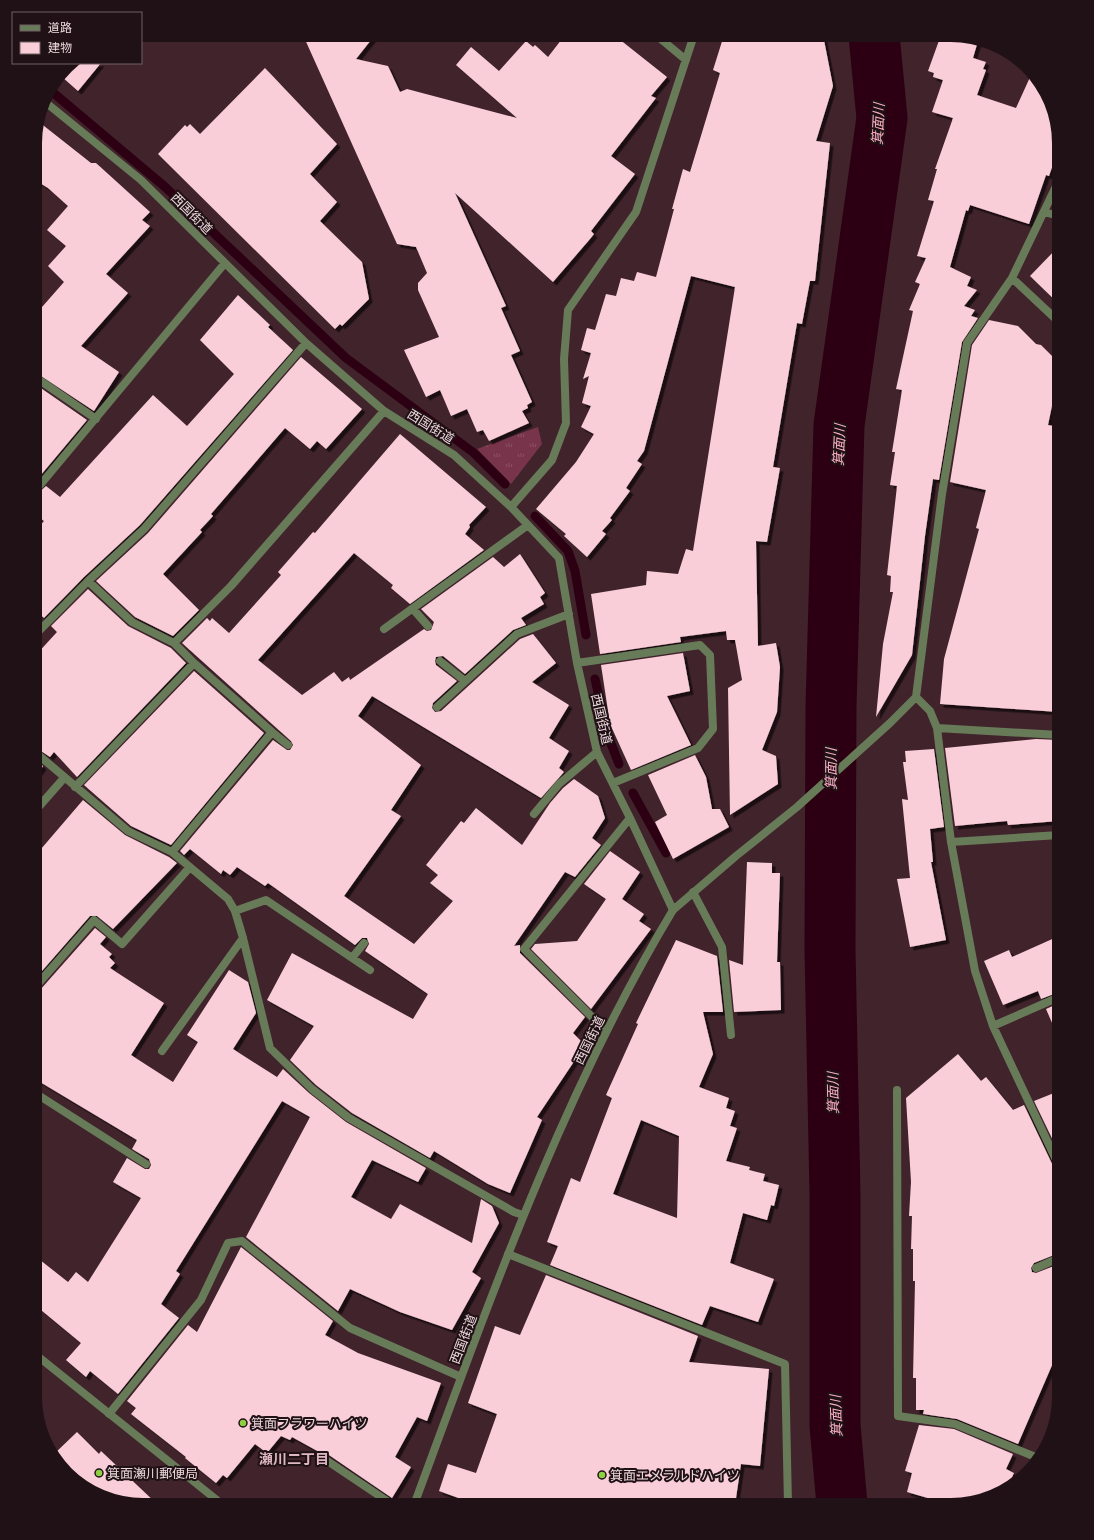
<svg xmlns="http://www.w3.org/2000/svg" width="1094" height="1540" viewBox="0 0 1094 1540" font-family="'Space Grotesk','Noto Sans JP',sans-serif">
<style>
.park{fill:url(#park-tufts)}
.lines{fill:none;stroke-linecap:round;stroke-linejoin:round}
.stream{stroke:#2c0012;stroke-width:9}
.river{stroke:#2c0012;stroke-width:51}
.building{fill:#f9ced9;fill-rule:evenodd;filter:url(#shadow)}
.minor{stroke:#687b58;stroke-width:8}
.tertiary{stroke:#687b58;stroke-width:8}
.poi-dot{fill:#8ece43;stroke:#1f1115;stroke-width:1.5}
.labels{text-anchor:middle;stroke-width:4;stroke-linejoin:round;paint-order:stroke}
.street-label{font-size:13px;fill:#edd8dd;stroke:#1f1115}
.poi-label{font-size:13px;fill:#edd8dd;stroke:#1f1115;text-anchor:start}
.water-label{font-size:14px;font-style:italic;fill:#fbaec4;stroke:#1f1115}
.neighbourhood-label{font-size:14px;font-weight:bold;fill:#dfb7c2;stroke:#1f1115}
</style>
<defs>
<pattern id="park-tufts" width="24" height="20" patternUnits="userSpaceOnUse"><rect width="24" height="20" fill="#78344b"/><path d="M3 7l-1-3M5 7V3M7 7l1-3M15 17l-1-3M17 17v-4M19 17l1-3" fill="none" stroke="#8c5164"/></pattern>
<filter id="shadow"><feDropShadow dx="3.5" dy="3.5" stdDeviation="0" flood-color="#0009"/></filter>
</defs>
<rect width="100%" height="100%" fill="#41232c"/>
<path class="park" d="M538 427 542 444 511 484 477 449Z"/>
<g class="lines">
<path class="stream" d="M50 90 164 186 346 358 474 453 505 484
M535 516 568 551 575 571 586 635
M595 679 608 736 619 764
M633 793 666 853"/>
<path class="river" d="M842 1505 835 1425V1194L830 950 831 706 839 425 882 118 874 35"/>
</g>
<path class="building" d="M303 35H375L356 59 388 66 400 92 407 89 517 118 456 65 471 47 499 71 526 41 533 47 535 45 548 57 565 35H614L667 77 651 96 656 98 611 156 635 174 591 231 594 234 590 239 553 282 455 193 506 306 501 308 520 351 511 355 532 402 527 405 528 408 522 411 529 423 489 441 483 430 477 432 467 409 451 416 440 390 426 397 404 350 439 337 418 290V283L427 273 416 247 397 244Z
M724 35H823L833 86 816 141 830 143 815 281H810L802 324 797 323 773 467 780 468 767 542 756 541 758 646 776 643 780 667 777 712 762 750 776 756 778 784 730 815 728 688 742 680 735 640H727L726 631 680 637 681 642 600 654 591 594 646 585 647 571 678 574 686 549 693 551 735 287 691 276 644 451 637 461 642 464 626 488 630 491 610 518 612 520 602 531 606 534 587 557 564 536 566 534 536 509 576 462 594 434 581 427 591 406 582 403 589 376 583 379 591 353 581 350 587 328 595 330 606 294 616 296 621 278 634 281 637 272 656 277 674 209H672L683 169 690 172 720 73 713 70Z
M941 35H958L978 41 973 58 986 62 983 69 986 70 977 95 1016 108 1031 75 1044 89 1059 147 1049 176 1046 175 1029 224 970 205 968 211 966 210 950 267 971 277 967 286 977 290 964 306 975 310 971 316 978 318 962 342 939 480 933 479 925 536 912 655 876 717 883 644 893 592H890L891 576 887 575 897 486 890 485 895 452H892L902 390 896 389 913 311 909 310 920 284 915 282 926 258 917 256 934 201 928 200 937 169H935L953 118 932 112 943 80 933 77 934 73 928 71Z
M71 63H101L78 91 61 76Z
M265 68 337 144 310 174 337 202 320 221 362 262 369 299 342 326 340 324 335 329 158 154 185 125 187 127 190 124 200 134Z
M39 122 91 163H96L150 212 142 220 150 226 106 274 128 293 81 346 119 372 94 411 35 372V315L64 282 48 266 66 246 47 230 68 206 48 188 35 180V136Z
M1059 246V304L1030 276Z
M238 295 270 325 268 327 293 350 140 525 84 577 44 618 35 610V536L40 530 38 528 44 521 35 514V496L46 486 60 497 153 395 187 426 234 374 200 340Z
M989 320 1018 326 1036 344 1041 345 1059 363V372L1048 425 1059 427V712L940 704 944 659 979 529 976 528 986 490 950 482 972 345Z
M301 357 362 409 326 449 317 441 310 449 285 428 211 514 213 516 200 530 202 532 163 574 199 610 173 636 135 617 96 581 148 533Z
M35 384 87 420 35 482Z
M400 434 486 507 469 525 470 527 465 534 484 550 410 604 391 588 393 585 354 553 258 660 302 695 334 672 342 682 349 677 350 680 424 629 427 631 431 630 434 622 421 609 493 557 504 567 520 554 545 593 540 597 544 604 521 618 526 625 513 630 465 674 443 656 436 657 435 661 436 665 457 681 433 703 432 708 435 712 441 711 520 639 533 634 556 663 532 682 569 705 549 738 569 751 559 768 564 772 541 798 372 696 358 716 421 765 391 810 401 816 344 896 414 944 453 901 430 883 438 875 426 865 461 821 464 823 476 808 522 845 550 803 563 788 574 779 598 796 605 818 592 838 601 845 575 877 565 872 514 946 520 945V953L585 1017 573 1033 585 1045 537 1117 542 1120 510 1193 488 1184 434 1151 430 1158 352 1113 316 1085 290 1060 314 1026 267 1000 292 953 413 1019 428 994 365 951 369 944 367 938H362L355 945 268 883 265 886 237 867 230 875 223 870 221 874 190 849 184 855 180 851 273 740 287 750H290L293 745 291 741 182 643 207 618 210 621 212 618 229 633 281 575 278 572 313 532 315 533Z
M88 589 128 626 171 648 186 663 77 777 54 752 50 757 35 747V656L57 632 51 626Z
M683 653 690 691 667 696 691 745 631 770 610 724 601 665Z
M194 671 264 733 171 845 131 826 84 785Z
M1036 739 1059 740V821L1008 825 1007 821 955 826 945 748Z
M934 749 944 827 930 829 933 862H931L946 940 910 947 897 879 910 878 902 799 908 800 903 762H906L905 751Z
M695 755 706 777 712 809H720L729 827 673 859 655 822 667 815 648 775Z
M35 759 43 766 35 778Z
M83 800 125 835 169 857 177 863 113 929 97 916H90L35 979V856Z
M610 851 640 872 622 899 644 914 639 921 651 929 591 1009 531 949 535 944 577 941 606 899 584 884Z
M747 862 772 863V873H780L777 962H780L781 1010 734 1012 729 960 743 965Z
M95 928 106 937 100 944 112 954 109 957 115 963 110 968 164 1003 131 1055 173 1082 198 1042 187 1035 229 970 248 982 256 1013 233 1049 277 1077 283 1069 309 1093 346 1122 426 1168 418 1182 372 1160 351 1197 391 1219 400 1204 472 1243 481 1199 492 1206 499 1223 472 1272 481 1278 452 1330 400 1312 350 1289 338 1311 246 1237 310 1117 282 1101 176 1271 180 1274 161 1304 179 1318 118 1394 90 1371 86 1377 66 1360 81 1343 35 1305V1256L68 1282 76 1272 88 1282 141 1198 113 1182 127 1158 145 1169H149L151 1165 149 1159 132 1149 137 1140 35 1079V991L40 990Z
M1059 936V992L1041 999 1038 991 1003 1005 984 961 1009 950 1012 957Z
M676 940 717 956 723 1012H703L713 1054 699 1087 729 1098 726 1108 735 1111 730 1126 737 1128 726 1161 750 1167 749 1170 765 1174 763 1181 779 1185 774 1206 771 1205 767 1220 743 1213 730 1263 774 1279 758 1322 710 1306 702 1325 550 1265 558 1246 547 1242 571 1178 580 1182 612 1098 606 1095 638 1024 636 1023ZM641 1120 679 1136 677 1218 613 1194Z
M1059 1003V1039L1046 1009Z
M958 1054 981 1081 986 1077 1013 1110 1024 1105 1054 1168 1059 1171V1253L1034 1263 1031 1268 1032 1272 1036 1273 1059 1264V1349L1018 1444 957 1419 923 1414 924 1410H916V1378H913L915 1281H913V1249H911L912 1216H909L911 1182 906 1098Z
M1059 1091V1153L1034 1101Z
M241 1247 333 1321 325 1335 358 1353 441 1383 427 1421 417 1417 395 1457 411 1467 392 1498 326 1453H321L292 1437 290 1440 281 1436 267 1453 255 1444 227 1478 223 1475 216 1483 185 1458 186 1457 131 1414 136 1408 127 1401 188 1325 197 1332Z
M546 1275 698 1336 689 1362 769 1369 760 1466 741 1464 735 1505H478L439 1491 448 1464 476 1473 497 1414 468 1403 495 1326 520 1335Z
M919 1425 954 1429 1013 1454 1006 1469 1014 1473 1006 1490 952 1505 907 1492 912 1473 905 1471Z
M77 1432 99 1454 101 1451 158 1505H136L89 1490 53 1455Z"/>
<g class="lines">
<path class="minor" d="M656 35 686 60
M1002 49 1006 50
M44 101 141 180 306 343 384 411 454 455 511 507 559 558 577 663 597 752 630 818 673 910 736 856 797 807 890 723 916 697 942 494 967 343 1012 278 1059 180
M1044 212 1059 216
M1012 278 1059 322
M35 377 96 419
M35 491 225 263
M511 507 552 460 566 423 564 359 568 310 636 212 694 35
M88 581 132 622 174 643
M413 609 428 626
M384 629 528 525
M35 635 88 581 144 529 306 343
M440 661 465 681
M577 663 700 645 710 655 713 729 698 748 613 783
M916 697 930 711 937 728 951 842 975 971 993 1026 1059 1166
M437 707 517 634 569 614
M937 728 1059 735
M272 732 288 745
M35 752 128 831 172 852 228 899 235 911 243 938 270 1048 312 1089 349 1118 514 1212 523 1215
M75 787 194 663 174 643 231 586 384 411
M35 811 64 778
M534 814 559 784 597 752
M951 842 1059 835
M172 852 272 732 194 663
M693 892 722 947 731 1035
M235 911 266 900 370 970
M352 958 364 943
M36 986 94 920 122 944 190 867
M993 1026 1059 997
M606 1031 524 949 630 818
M162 1051 243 938
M897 1090 898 1416 955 1424 1038 1458
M35 1093 146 1164
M508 1254 785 1364 788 1505
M1036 1268 1059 1258
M109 1414 201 1300 228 1243 242 1241 350 1328 461 1377
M1042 1454 1048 1440
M323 1458 393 1505"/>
<path class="tertiary" d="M35 1354 223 1505
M414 1505C489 1302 561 1096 673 910"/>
</g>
<g class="poi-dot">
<circle cx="243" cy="1423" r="4"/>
<circle cx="99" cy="1473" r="4"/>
<circle cx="602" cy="1475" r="4"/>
</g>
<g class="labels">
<g class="street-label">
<text transform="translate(192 213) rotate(45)" y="5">西国街道</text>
<text transform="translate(431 426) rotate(32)" y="5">西国街道</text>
<text transform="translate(602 719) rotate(77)" y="5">西国街道</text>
<text transform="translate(589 1040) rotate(-64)" y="5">西国街道</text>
<text transform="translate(463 1339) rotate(-69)" y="5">西国街道</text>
</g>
<g class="poi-label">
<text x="251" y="1428">箕面フラワーハイツ</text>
<text x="107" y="1478">箕面瀬川郵便局</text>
<text x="610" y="1480">箕面エメラルドハイツ</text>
</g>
<g class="water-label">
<text transform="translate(878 124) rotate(-87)" y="5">箕面川</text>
<text transform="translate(839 445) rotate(-87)" y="5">箕面川</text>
<text transform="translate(831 769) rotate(-90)" y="5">箕面川</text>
<text transform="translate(833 1093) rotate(-91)" y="5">箕面川</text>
<text transform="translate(836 1416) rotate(-92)" y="5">箕面川</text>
</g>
<g class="neighbourhood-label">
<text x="294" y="1464">瀬川二丁目</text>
</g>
</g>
<path d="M0 0H1094V1540H0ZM143 42H951A101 101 0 0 1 1052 143V1397A101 101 0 0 1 951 1498H143A101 101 0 0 1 42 1397V143A101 101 0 0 1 143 42Z" fill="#1f1115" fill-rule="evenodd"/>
<rect x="12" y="12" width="130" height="52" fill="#1f1115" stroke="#716165"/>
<rect x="20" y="25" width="20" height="6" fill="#687b58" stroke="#716165"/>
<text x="48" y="32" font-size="12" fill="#edd8dd">道路</text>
<rect x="20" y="42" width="20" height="12" fill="#f9ced9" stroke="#716165"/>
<text x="48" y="52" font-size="12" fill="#edd8dd">建物</text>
</svg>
